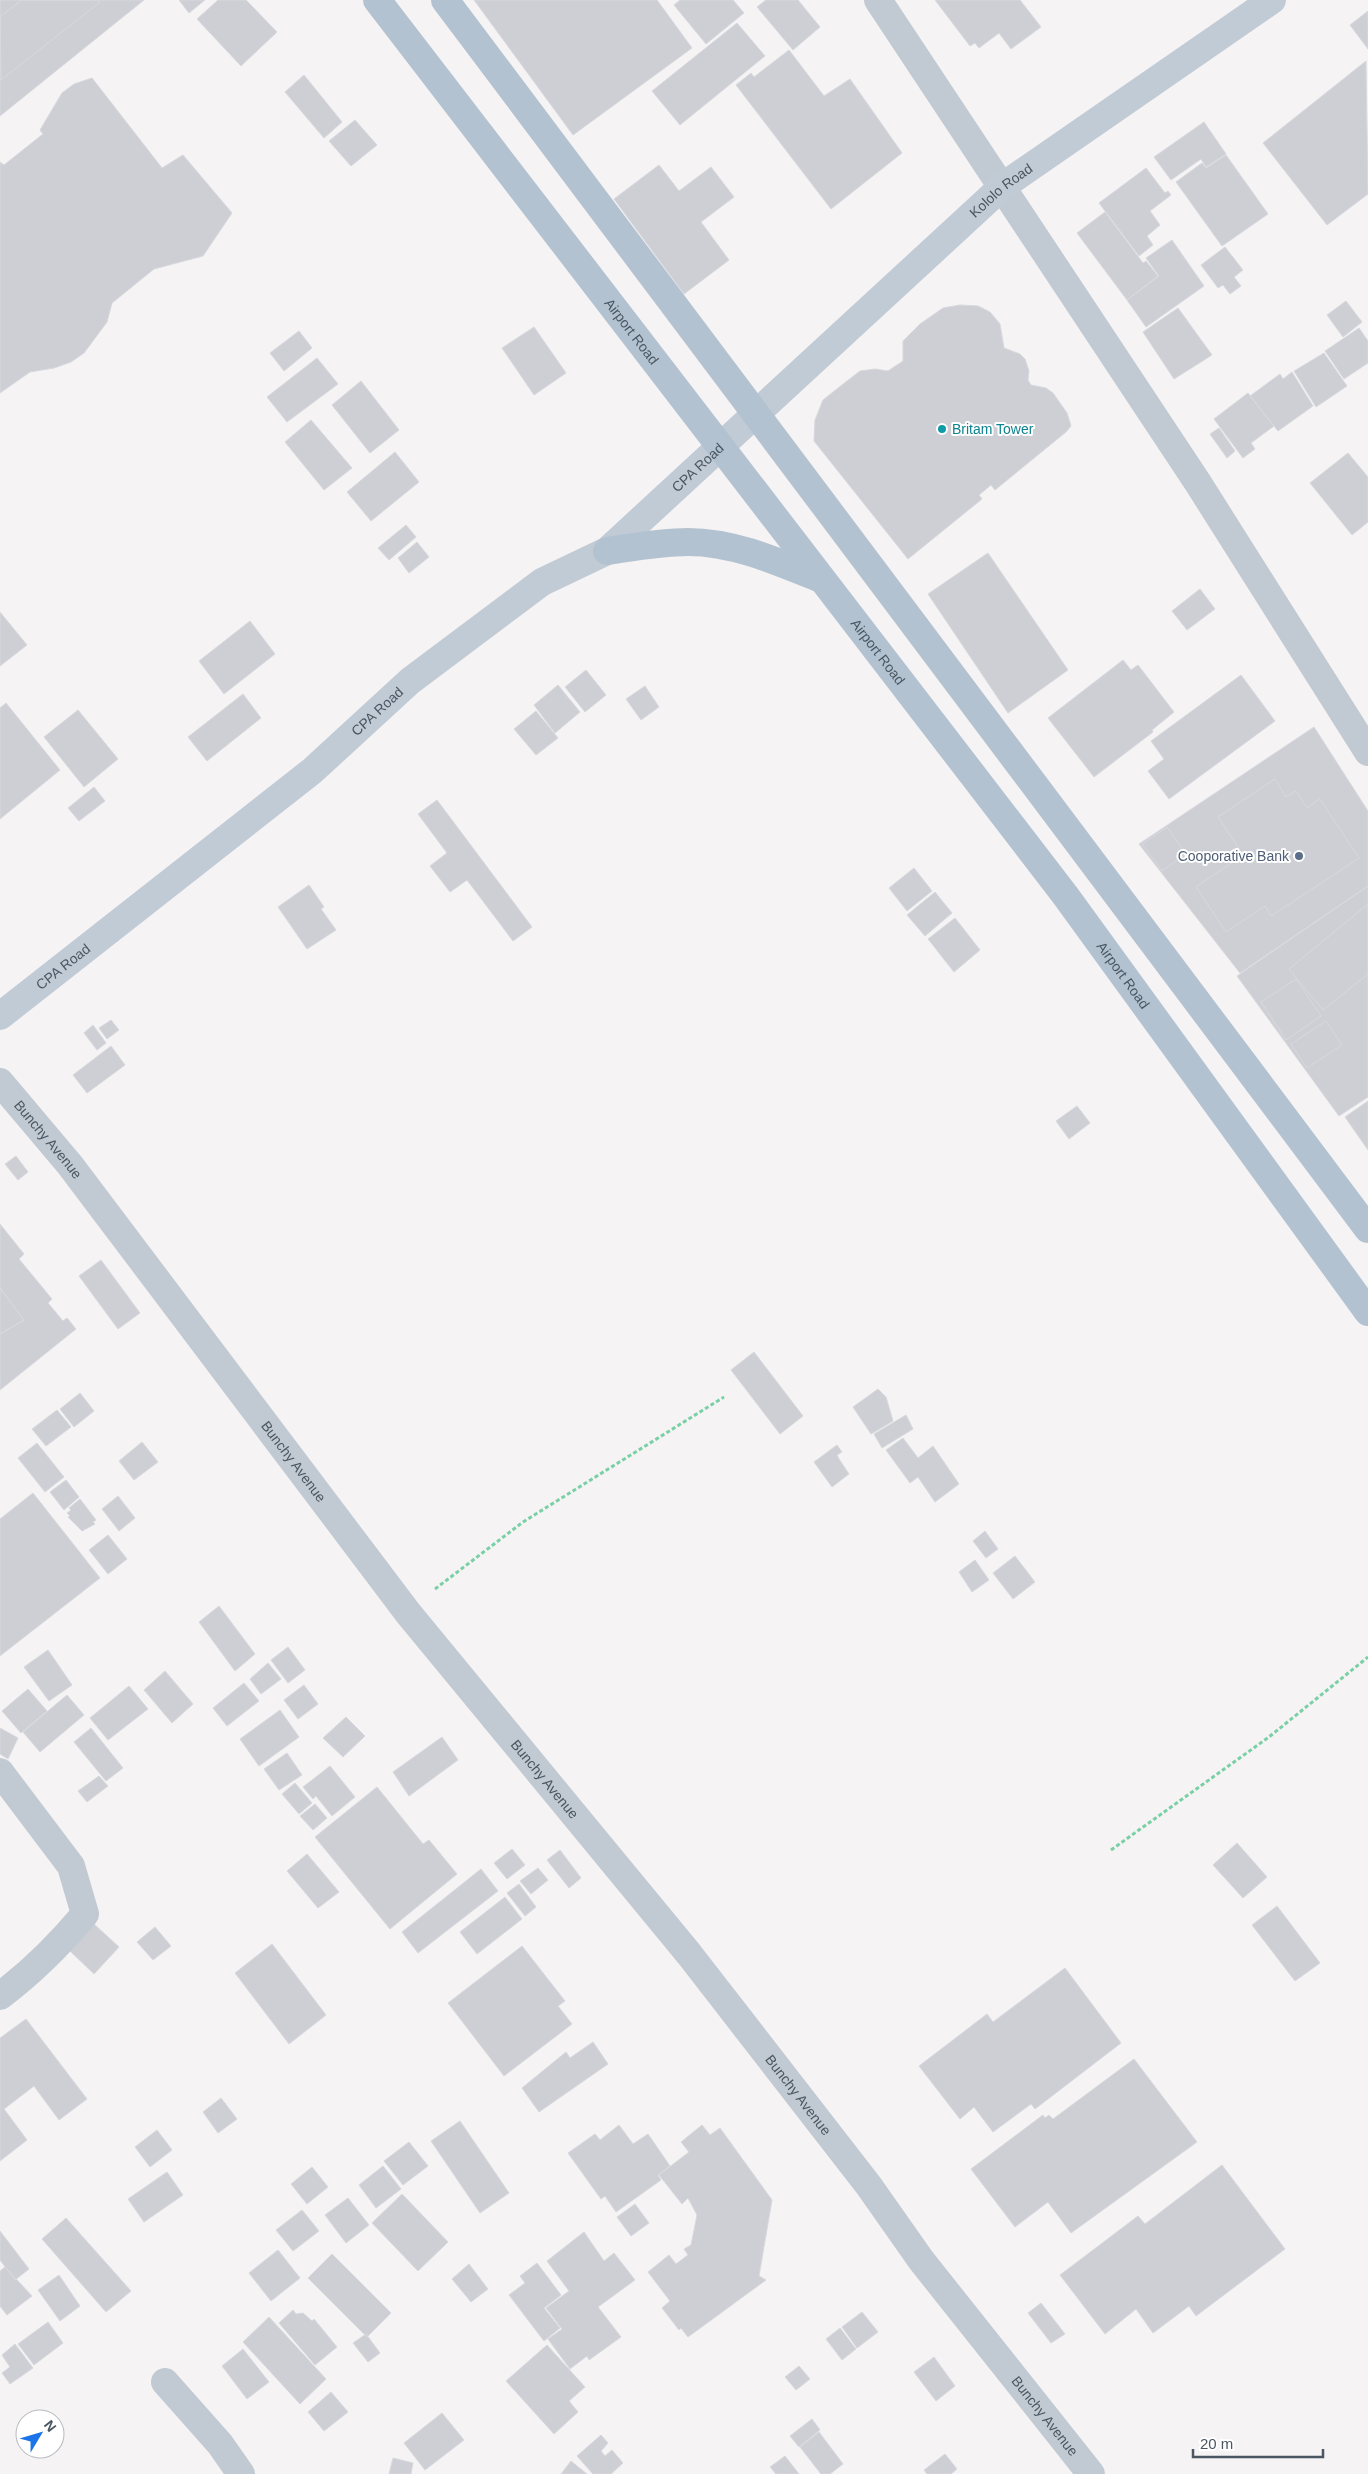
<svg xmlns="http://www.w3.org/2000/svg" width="1368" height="2474" viewBox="0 0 1368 2474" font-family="Arial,sans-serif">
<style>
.building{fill:#cdcfd5;stroke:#d7d9de}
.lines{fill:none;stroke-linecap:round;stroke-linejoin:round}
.path{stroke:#7ad0a6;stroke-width:3;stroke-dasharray:4 2.5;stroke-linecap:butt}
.street{stroke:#c1cad2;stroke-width:28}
.secondary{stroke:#c1cbd6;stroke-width:28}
.primary{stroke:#b3c2d1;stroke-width:28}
.culture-dot{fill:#0f9aa8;stroke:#fff;stroke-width:2}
.service-dot{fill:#5c6f8a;stroke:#fff;stroke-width:2}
.labels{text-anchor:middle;stroke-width:4;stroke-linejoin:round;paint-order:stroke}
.street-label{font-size:14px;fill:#4a5661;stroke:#fff}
.culture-label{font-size:14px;fill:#0d838f;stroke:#fff;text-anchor:start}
.service-label{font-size:14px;fill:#4e5e75;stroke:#fff;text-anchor:end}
</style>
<rect width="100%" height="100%" fill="#f5f3f3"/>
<path class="building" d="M0 0H144L0 116Z
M22 0H98L100 2 1 80 0 17Z
M179 0H205L189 13Z
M218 0H246L277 32 241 66 197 19Z
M474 0H657L692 48 573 135Z
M680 0H733L744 13 706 44 674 5Z
M766 0H798L820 27 793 50 757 7Z
M935 0H1020L1041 27 1011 49 999 33 979 48 975 43 970 46Z
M1368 11V49L1350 25Z
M737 23 765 56 680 125 652 91Z
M789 50 824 96 850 79 902 153 831 209 736 85 751 73 754 77Z
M1366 61 1368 194 1327 225 1263 143Z
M304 75 342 122 324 138 285 92Z
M92 78 162 168 183 155 232 213 203 256 154 269 112 303 107 322 84 353 71 362 54 368 30 372 0 393V162L4 165 43 134 40 130 62 93 74 84Z
M355 120 377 145 351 166 329 141Z
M1204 122 1226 154 1206 167 1201 159 1171 180 1154 157Z
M1226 155 1268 214 1222 246 1176 182 1202 163 1206 168Z
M659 165 679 191 711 167 734 197 701 222 729 260 684 294 614 199Z
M1146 168 1165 193 1168 191 1171 195 1150 211 1160 225 1147 236 1153 245 1139 256 1099 203Z
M1105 212 1143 263 1146 261 1158 276 1127 300 1077 233Z
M1172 240 1204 286 1146 327 1127 300 1159 276 1146 258Z
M1225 247 1243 270 1234 277 1241 286 1230 294 1223 285 1218 288 1201 265Z
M1346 301 1362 322 1343 337 1327 315Z
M960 305 978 306 990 312 1000 324 1004 348 1020 354 1025 359 1029 371 1028 380 1031 385 1046 388 1053 393 1067 413 1071 426 1066 432 995 490 991 485 979 495 982 499 908 559 814 441 815 420 823 400 838 388 860 371 875 369 888 371 903 361V341L920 324 943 308Z
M1178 308 1212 355 1174 379 1143 332Z
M534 327 566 373 534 395 502 348Z
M1359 328 1368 341V363L1344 379 1325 351Z
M299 331 312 348 284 371 270 353Z
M1324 353 1347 386 1316 407 1294 371Z
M317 358 338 384 287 422 267 397Z
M1292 372 1313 406 1278 431 1250 396 1280 374 1283 379Z
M361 381 399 430 370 453 332 405Z
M1248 393 1274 426 1251 443 1255 449 1243 458 1214 419Z
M311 420 352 468 324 490 285 442Z
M1219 428 1235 451 1227 458 1210 434Z
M395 452 419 482 371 521 347 492Z
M1348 453 1368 477V522L1352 535 1310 483Z
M406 525 416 537 389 560 378 548Z
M417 542 429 557 409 573 398 558Z
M988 553 1068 670 1008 713 928 594Z
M1200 589 1215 609 1187 630 1172 611Z
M0 612 27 645 0 666Z
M250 621 275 654 224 694 199 661Z
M1123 660 1131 670 1138 665 1174 712 1152 730 1153 732 1094 777 1048 718Z
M586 670 606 695 585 712 565 687Z
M1241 675 1275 721 1169 799 1148 771 1164 759 1151 741Z
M558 685 580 712 555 733 534 705Z
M645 686 659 707 641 720 626 699Z
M243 694 261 718 207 761 188 737Z
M6 703 60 770 0 819V708Z
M78 710 118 759 84 787 44 737Z
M536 711 558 738 536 755 514 729Z
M1314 727 1368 811V886L1240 973 1139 844Z
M1275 779 1286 797 1296 791 1307 808 1320 799 1359 858 1271 916 1265 906 1226 932 1196 887 1243 855 1218 817Z
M94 787 105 801 79 821 68 808Z
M437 800 532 927 513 941 467 880 450 892 430 866 447 853 418 814Z
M1167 827 1186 854 1162 871 1142 844Z
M914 868 932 891 907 911 889 888Z
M309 885 324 907 321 909 336 930 307 949 278 907Z
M1368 886V1097L1339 1116 1237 976Z
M935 892 952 913 925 936 907 915Z
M1368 904V974L1323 1010 1289 969Z
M955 918 980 950 954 972 928 939Z
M1296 979 1321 1016 1286 1040 1261 1002Z
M111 1020 119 1030 107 1039 99 1028Z
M1326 1021 1342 1045 1307 1068 1291 1044Z
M93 1025 106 1043 97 1050 84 1033Z
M111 1046 125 1065 87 1093 73 1075Z
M1368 1101V1150L1345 1117Z
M1077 1106 1090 1123 1069 1139 1056 1121Z
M16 1156 28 1172 18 1180 5 1164Z
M0 1224 24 1254 19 1259 52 1299 48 1303 63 1321 67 1318 76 1329 0 1390V1334L24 1320 0 1288Z
M101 1260 140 1313 118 1329 79 1276Z
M0 1288 24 1320 0 1334Z
M754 1352 803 1416 780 1434 731 1370Z
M878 1389 886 1397 893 1421 871 1434 853 1407Z
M80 1393 94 1411 74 1427 60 1409Z
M57 1410 71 1427 46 1446 32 1429Z
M906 1415 913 1429 882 1448 874 1434Z
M903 1438 918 1458 933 1446 959 1484 935 1502 918 1477 910 1483 886 1450Z
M142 1442 158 1462 134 1480 119 1461Z
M37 1443 64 1477 45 1492 18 1458Z
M837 1445 842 1452 837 1455 839 1459 849 1474 832 1487 814 1462Z
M66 1480 79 1497 64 1510 50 1492Z
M33 1493 100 1578 0 1656V1519Z
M118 1496 135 1518 119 1531 102 1509Z
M80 1499 96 1520 93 1522 95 1524 82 1531 68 1517 70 1516 67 1513 71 1510 69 1508Z
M985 1531 998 1549 986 1558 973 1541Z
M108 1535 127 1559 108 1574 89 1550Z
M1015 1556 1035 1582 1013 1599 993 1573Z
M975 1560 989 1580 972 1592 959 1572Z
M219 1606 255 1654 235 1671 199 1622Z
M288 1647 305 1670 288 1683 271 1660Z
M48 1650 72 1685 49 1701 24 1667Z
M268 1663 281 1679 261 1694 250 1679Z
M165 1671 193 1704 172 1723 144 1690Z
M244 1683 259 1701 227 1726 213 1708Z
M304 1685 318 1704 298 1719 284 1700Z
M129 1686 148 1709 108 1740 90 1718Z
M28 1689 47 1711 21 1733 2 1711Z
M67 1695 84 1715 40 1752 23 1732Z
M280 1710 299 1737 259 1766 240 1739Z
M346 1717 365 1736 343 1757 323 1738Z
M0 1728 18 1738 8 1759 0 1754Z
M91 1728 123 1768 106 1781 74 1742Z
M442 1737 458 1760 409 1796 393 1772Z
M287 1753 302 1775 279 1790 264 1769Z
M330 1766 355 1797 332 1816 316 1796 313 1799 303 1787Z
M99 1776 108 1786 87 1802 78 1791Z
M295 1783 312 1803 299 1814 282 1794Z
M377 1787 423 1844 429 1840 457 1874 390 1929 315 1837Z
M315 1804 327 1818 313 1830 300 1816Z
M1237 1843 1267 1877 1243 1898 1213 1865Z
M512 1849 525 1865 507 1879 494 1863Z
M560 1850 581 1878 569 1888 547 1860Z
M307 1854 339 1892 318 1908 287 1871Z
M538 1868 548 1880 531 1894 520 1881Z
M481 1869 498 1891 418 1953 402 1932Z
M519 1884 536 1907 525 1916 507 1893Z
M505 1897 522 1919 477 1954 460 1932Z
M1277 1906 1320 1963 1295 1981 1252 1925Z
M94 1924 119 1947 94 1974 70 1951Z
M155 1927 171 1946 153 1960 137 1942Z
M272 1944 326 2015 289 2044 235 1973Z
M522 1946 565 2001 558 2006 572 2024 504 2076 448 2003Z
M1065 1968 1121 2043 1035 2109 1031 2104 993 2132 974 2107 960 2119 919 2066 987 2014 993 2022Z
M26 2019 87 2099 59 2120 34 2086 4 2109 27 2140 0 2161V2038Z
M593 2042 608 2064 539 2112 522 2088 566 2052 570 2058Z
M1134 2059 1197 2142 1071 2233 1048 2202 1015 2227 971 2169 1043 2115 1045 2118 1049 2115 1053 2119Z
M221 2098 237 2119 218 2133 203 2112Z
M460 2121 509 2193 480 2213 431 2141Z
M619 2125 633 2144 648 2134 670 2166 658 2175 661 2180 616 2212 605 2196 601 2199 568 2153 595 2134 600 2140Z
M702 2125 710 2135 720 2128 772 2200 759 2276 766 2280 688 2337 681 2328 679 2330 662 2308 670 2301 648 2272 669 2255 676 2264 688 2255 684 2249 691 2245 697 2215 688 2198 682 2204 659 2175 689 2152 681 2142Z
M157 2130 172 2150 150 2167 135 2147Z
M409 2142 428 2166 403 2185 384 2161Z
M1222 2165 1285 2249 1196 2316 1189 2306 1153 2333 1136 2309 1105 2334 1060 2275 1138 2216 1145 2224Z
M383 2166 401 2189 376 2208 359 2185Z
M312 2167 328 2187 307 2204 291 2184Z
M167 2172 183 2195 144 2222 128 2199Z
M402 2194 448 2242 418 2271 372 2223Z
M348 2198 369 2225 346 2243 325 2215Z
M635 2204 649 2223 631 2236 617 2217Z
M302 2210 319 2231 293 2251 276 2230Z
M66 2218 131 2291 106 2312 42 2239Z
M0 2231 29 2269 15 2280 0 2260Z
M584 2232 604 2261 614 2253 635 2280 598 2307 621 2337 589 2360 587 2356 570 2369 548 2339 562 2329 546 2308 569 2291 547 2261Z
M278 2250 300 2278 271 2301 249 2273Z
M332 2254 391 2313 367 2337 308 2278Z
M537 2263 561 2295 544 2308 560 2328 544 2341 509 2295 525 2283 520 2276Z
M469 2264 488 2289 471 2302 452 2279Z
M5 2267 32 2296 7 2315 0 2306V2271Z
M59 2275 80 2306 60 2321 38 2290Z
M1041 2303 1065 2334 1051 2343 1028 2313Z
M293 2310 296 2314 303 2313 312 2321 314 2319 337 2347 315 2365 279 2323Z
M862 2312 878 2332 857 2348 842 2327Z
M269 2317 326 2379 300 2404 243 2342Z
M48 2322 63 2343 34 2365 18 2344Z
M840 2328 856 2349 842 2360 826 2339Z
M366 2334 380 2353 368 2362 353 2343Z
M15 2344 33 2368 10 2384 2 2373 10 2367 2 2355Z
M547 2345 585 2387 569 2401 578 2412 554 2434 506 2381Z
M243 2349 269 2382 247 2399 222 2366Z
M934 2357 955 2386 936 2401 914 2372Z
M799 2366 810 2379 796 2390 785 2377Z
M331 2392 348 2412 324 2431 308 2412Z
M442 2413 464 2440 425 2470 404 2443Z
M812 2419 820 2430 799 2447 790 2436Z
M819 2432 843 2464 830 2474H821L800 2447Z
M601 2435 608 2443 601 2451 605 2456 612 2450 623 2463 611 2474H593L577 2456Z
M945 2454 957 2469 951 2474H927L924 2470Z
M785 2456 799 2474H776L770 2467Z
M393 2458 413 2463 411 2474H389Z
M571 2461 587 2474H561Z"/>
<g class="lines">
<path class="path" d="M435 1589 523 1522 724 1397
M1111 1850 1269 1737 1368 1657"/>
<g class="street">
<path d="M878 0 1198 483 1368 752"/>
<path id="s1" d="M0 1082 70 1165 408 1613 689 1954 869 2186 921 2260 1091 2474"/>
<path d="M0 1772 71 1866 85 1914C59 1945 32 1972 0 1996"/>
<path d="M165 2382 220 2444 241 2474"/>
</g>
<path class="secondary" id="s2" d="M0 1016 312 771 410 681 542 582 607 551 1003 186 1272 0"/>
<g class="primary">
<path id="s3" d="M377 0 1065 895 1368 1312"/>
<path d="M445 0 1368 1229"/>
<path d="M607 551C634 547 661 542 688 542 734 542 779 562 821 579"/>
</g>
</g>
<circle class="culture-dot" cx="942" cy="429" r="5"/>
<circle class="service-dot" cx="1299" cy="856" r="5"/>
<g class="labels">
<g class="street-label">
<text dy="5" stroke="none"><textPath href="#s2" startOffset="1301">Kololo Road</textPath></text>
<text dy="5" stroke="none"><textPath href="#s3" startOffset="418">Airport Road</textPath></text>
<text dy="5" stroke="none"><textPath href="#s2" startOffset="890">CPA Road</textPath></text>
<text dy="5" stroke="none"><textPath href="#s3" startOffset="822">Airport Road</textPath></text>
<text dy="5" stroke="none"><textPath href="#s2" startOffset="485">CPA Road</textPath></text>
<text dy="5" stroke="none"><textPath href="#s2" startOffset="80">CPA Road</textPath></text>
<text dy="5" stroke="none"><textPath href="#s3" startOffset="1228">Airport Road</textPath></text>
<text dy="5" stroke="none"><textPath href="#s1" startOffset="75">Bunchy Avenue</textPath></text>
<text dy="5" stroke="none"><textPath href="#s1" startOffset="480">Bunchy Avenue</textPath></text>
<text dy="5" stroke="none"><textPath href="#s1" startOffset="885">Bunchy Avenue</textPath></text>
<text dy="5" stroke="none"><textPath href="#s1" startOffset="1290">Bunchy Avenue</textPath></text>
<text dy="5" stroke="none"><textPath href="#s1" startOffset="1695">Bunchy Avenue</textPath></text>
</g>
<g class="culture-label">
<text x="952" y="434">Britam Tower</text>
</g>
<g class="service-label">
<text x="1289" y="861">Cooporative Bank</text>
</g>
</g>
<g transform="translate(40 2434) rotate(52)"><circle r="24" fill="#ffffff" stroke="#b7bbc0"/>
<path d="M0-4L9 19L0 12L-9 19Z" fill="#1a73e8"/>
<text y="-8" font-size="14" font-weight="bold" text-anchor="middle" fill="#4a5661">N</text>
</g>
<path d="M1193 2449v8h130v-8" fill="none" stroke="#4a5661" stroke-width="2.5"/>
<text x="1200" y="2449" font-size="15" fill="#4a5661" stroke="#ffffff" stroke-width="4" paint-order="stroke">20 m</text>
</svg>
